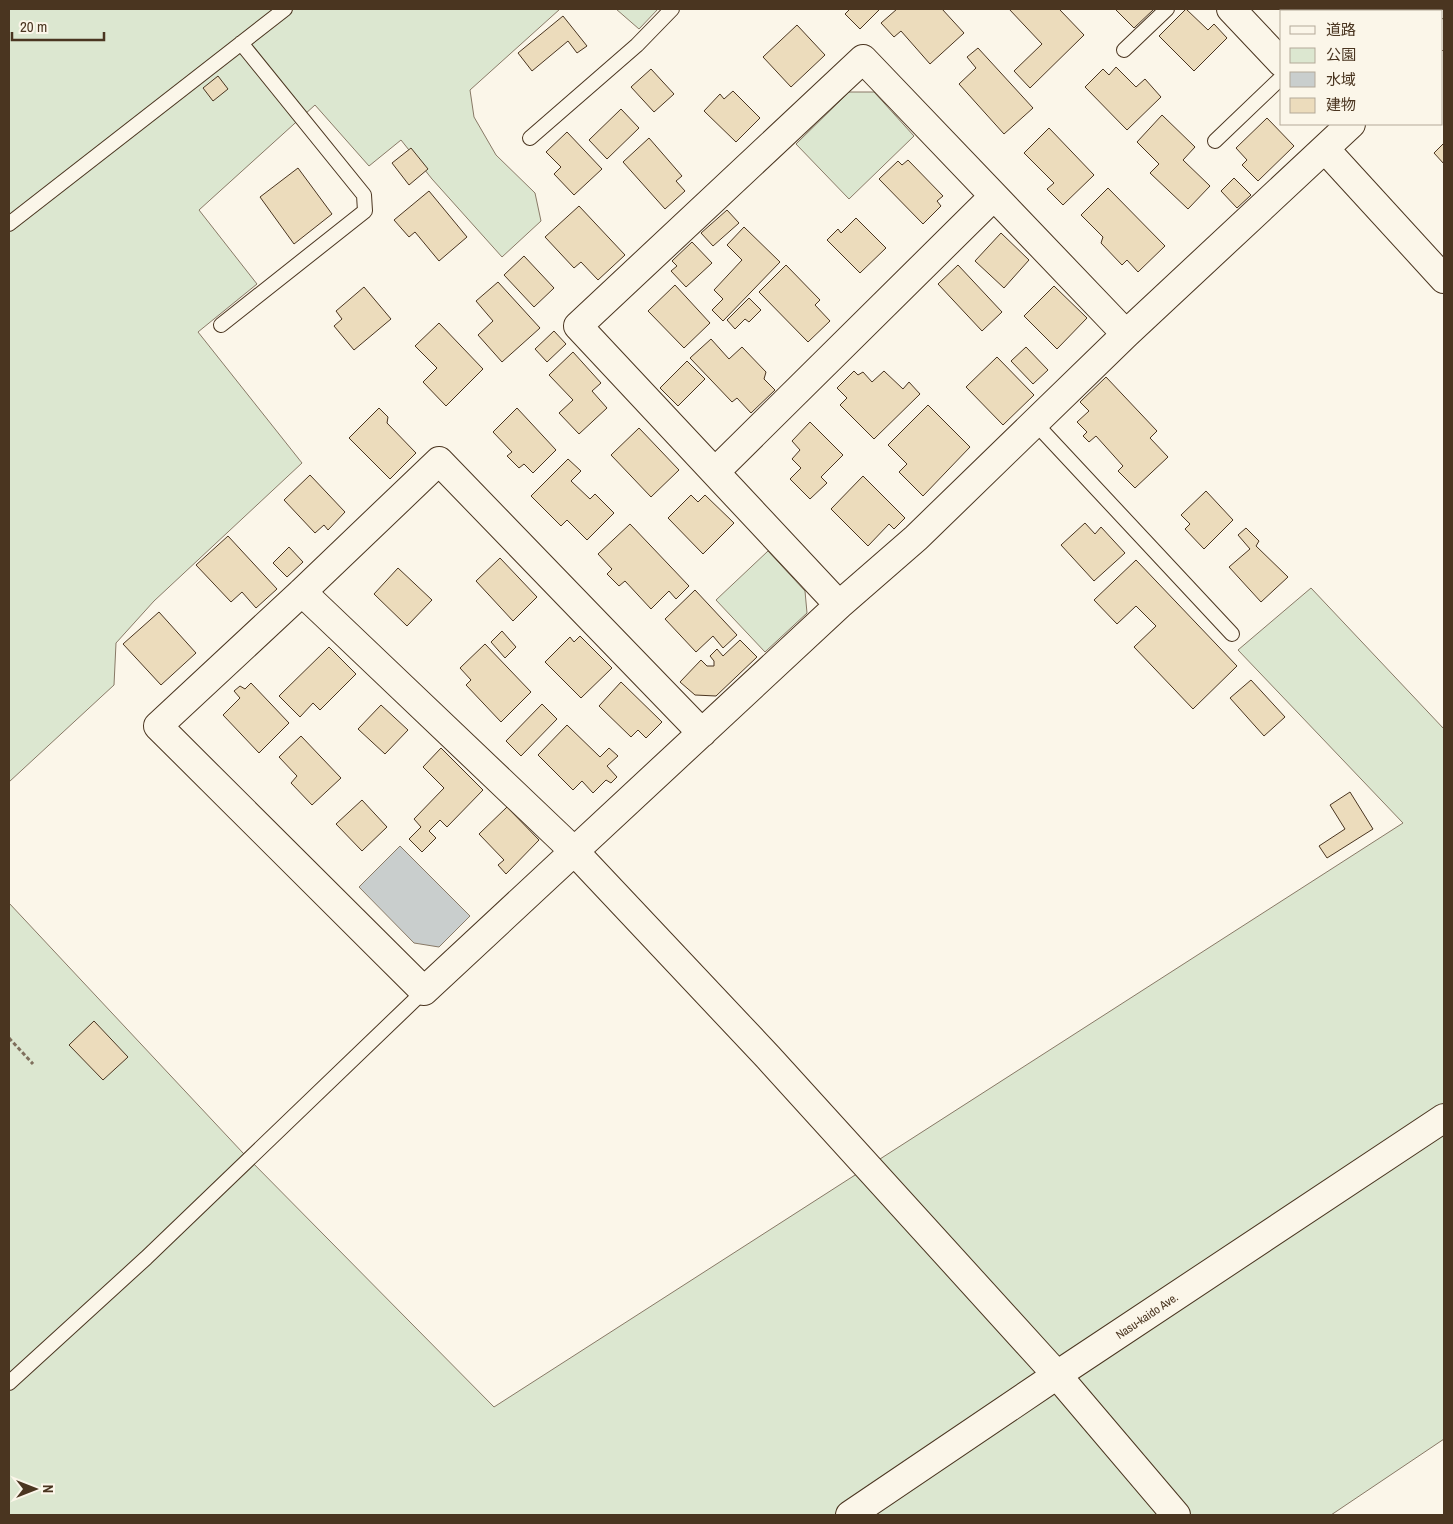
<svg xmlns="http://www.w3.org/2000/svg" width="1453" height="1524" viewBox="0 0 1453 1524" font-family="'Archivo Narrow','Noto Sans JP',sans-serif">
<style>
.green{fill:#dce7d0;stroke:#887966}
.water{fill:#c9cecd;stroke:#887966}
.building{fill:#ecdcbc;stroke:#4a3520}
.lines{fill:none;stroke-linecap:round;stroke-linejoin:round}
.lane-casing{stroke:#4a3520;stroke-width:16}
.street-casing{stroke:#4a3520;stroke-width:30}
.primary-casing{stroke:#4a3520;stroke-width:30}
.path{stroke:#7f6f5c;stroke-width:3;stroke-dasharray:4 2.5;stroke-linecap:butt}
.lane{stroke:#fbf6e9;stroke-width:14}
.street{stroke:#fbf6e9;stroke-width:28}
.primary{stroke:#fbf6e9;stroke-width:28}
.labels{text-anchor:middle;stroke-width:4;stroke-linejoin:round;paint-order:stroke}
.street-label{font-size:12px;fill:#4a3520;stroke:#fbf6e9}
</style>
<rect width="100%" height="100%" fill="#fbf6e9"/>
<path class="green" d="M9 9H560L470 90 474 117 496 155 535 193 541 221 502 257 432 179 401 140 369 166 315 105 199 210 257 284 198 332 302 463 154 601 116 643 114 685 9 782Z
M616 9H658L639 29Z
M849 92H874L914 136 849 199 796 144Z
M768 551 805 591 807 613 765 652 716 600Z
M1311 588 1444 729V1439L1331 1515H9V903L243 1153 494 1407 1403 823 1238 650Z"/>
<path class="water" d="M400 846 470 916 439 947 414 943 359 887Z"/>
<path class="building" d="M850 9H880L860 29 845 14Z
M897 9H942L964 33 930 64 901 31 894 37 881 23Z
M1009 9H1061L1060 10 1084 35 1030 88 1014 71 1042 44Z
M1115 9H1154L1134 28Z
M1186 9 1208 30 1214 24 1227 38 1194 71 1159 36Z
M563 16 587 46 577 53 568 41 532 71 518 53Z
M797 25 825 55 791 87 763 57Z
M978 48 1033 108 1004 134 959 84 976 68 967 57Z
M1116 67 1136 87 1145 79 1161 97 1127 130 1085 87 1103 69 1109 75Z
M651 69 674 94 654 112 631 87Z
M218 76 228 89 213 101 203 88Z
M733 91 760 118 736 142 704 111 720 94 724 99Z
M621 109 639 128 607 159 589 140Z
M1162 115 1195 147 1183 160 1210 186 1188 209 1150 173 1159 164 1137 142Z
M1267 118 1294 146 1258 181 1242 165 1247 160 1236 148Z
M1049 128 1094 175 1063 205 1047 189 1054 183 1024 153Z
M567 132 602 169 574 195 554 174 561 167 546 152Z
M649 138 682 176 676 181 685 191 665 209 623 162Z
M1444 143V164L1434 153Z
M411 148 428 169 409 185 392 163Z
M908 160 943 196 937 201 941 206 923 224 879 179 898 161 902 165Z
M298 168 332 214 294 244 260 197Z
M1234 178 1251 195 1237 208 1221 191Z
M1108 188 1165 246 1138 272 1127 260 1122 265 1101 243 1103 237 1081 215Z
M429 191 467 237 439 261 415 232 409 237 394 220Z
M579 206 625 255 598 280 581 262 574 268 545 237Z
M727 210 739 223 713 246 701 233Z
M856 218 886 248 860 273 827 240 838 229 841 233Z
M744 227 780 262 723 321 712 310 723 299 714 290 742 260 727 245Z
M1001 233 1029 260 1004 288 975 261Z
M692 242 712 263 686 287 671 271 677 266 672 261Z
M524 256 554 288 534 307 504 275Z
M786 265 820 300 815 305 830 321 808 342 759 292Z
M958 265 1002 312 982 331 938 284Z
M498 282 540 328 502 362 478 335 493 321 476 301Z
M675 285 710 323 684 348 648 311Z
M1054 286 1087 318 1057 349 1024 316Z
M364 287 391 319 354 350 334 326 342 319 336 311Z
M749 298 761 310 749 322 745 319 735 329 727 320Z
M439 323 483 369 446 406 423 382 437 368 415 346Z
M554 331 566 344 547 362 535 349Z
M711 339 729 359 742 347 766 372 764 379 775 390 751 413 737 398 732 402 690 358Z
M1026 347 1048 370 1033 384 1011 361Z
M573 352 601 383 592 391 607 408 579 434 559 413 573 400 549 375Z
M997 357 1034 395 1003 425 966 387Z
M687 361 705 379 678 406 660 388Z
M854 371 858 375 863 372 872 382 884 371 903 389 909 382 920 394 874 439 840 405 847 398 837 388Z
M1106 377 1157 431 1150 438 1168 457 1135 488 1118 471 1123 466 1096 436 1089 442 1083 436 1087 432 1077 422 1089 411 1080 402Z
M928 405 970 447 923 496 899 472 907 464 888 445Z
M379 408 388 417 387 423 416 453 390 479 349 438Z
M517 408 556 450 533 473 524 464 519 468 507 456 512 452 493 432Z
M810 422 843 455 821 477 827 483 810 499 790 479 801 468 792 459 800 450 792 441Z
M639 428 679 470 651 497 611 455Z
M568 459 581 471 571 481 590 499 595 494 614 513 587 540 567 520 561 526 531 496Z
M310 475 345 512 328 530 324 525 315 533 284 500Z
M863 476 905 518 894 529 889 524 868 546 831 509Z
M1206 491 1233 520 1204 549 1185 529 1190 524 1181 515Z
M691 495 698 502 705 495 734 523 703 554 668 518Z
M1085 523 1095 534 1101 527 1125 553 1094 581 1061 545Z
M630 524 689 586 676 599 669 591 651 609 625 581 619 586 607 574 612 569 598 554Z
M1246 528 1259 541 1256 546 1288 577 1261 602 1229 567 1250 549 1238 535Z
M228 536 277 589 256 608 242 592 231 602 196 565Z
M289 547 303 562 287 577 273 563Z
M500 558 537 597 513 621 476 581Z
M1136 560 1237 666 1193 709 1134 647 1156 626 1136 606 1117 624 1094 600Z
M398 568 432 600 407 626 374 594Z
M695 590 737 635 723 648 713 636 696 652 665 619Z
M159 612 196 653 161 685 123 644Z
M502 631 516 647 505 658 491 642Z
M580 636 612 668 581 698 545 662 570 637 574 642Z
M740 640 757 657 716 696 695 695 680 682 701 660 707 666H714V661L710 656 717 649 723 656Z
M485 644 531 692 501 722 466 685 471 680 460 668Z
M329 647 356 674 320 710 313 703 300 717 279 696Z
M1251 680 1285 717 1264 736 1230 698Z
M621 682 662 722 646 738 638 730 631 737 599 706Z
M251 683 289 723 259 753 223 715 240 698 234 691 240 686 245 689Z
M542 704 557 719 521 756 506 741Z
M381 705 408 730 385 754 358 729Z
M567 725 600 757 609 748 618 756 607 766 617 777 611 783 606 780 593 793 582 781 573 790 538 755Z
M301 736 341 778 312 805 291 783 297 776 279 757Z
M441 748 483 790 447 827 440 820 429 831 436 838 422 852 409 839 421 827 414 819 444 788 423 767Z
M1350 792 1373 829 1327 858 1319 846 1345 829 1330 805Z
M362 800 387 827 362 851 336 824Z
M507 807 539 840 506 874 498 865 504 860 479 834Z
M94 1021 128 1057 103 1080 69 1045Z"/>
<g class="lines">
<defs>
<path id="lane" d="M1124 50 1167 9
M530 138 637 45 672 9
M1215 141 1282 77
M9 224 285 9
M221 325 365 211 364 195 241 43
M1035 423 1232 634
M9 1383 146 1258 424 991"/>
<path id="street" d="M1231 9 1282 63
M1442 36 1444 33
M1325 149 1444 279
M715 472 994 196
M302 592 574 851 768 1057 1057 1375 1176 1515
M839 605 578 326 863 59 1126 334
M702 733 439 461 302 592 158 726 424 991 839 605 916 538 1126 334 1351 124"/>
<path id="primary" d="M850 1515 1057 1375 1444 1118"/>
</defs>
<use href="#lane" class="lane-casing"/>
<use href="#street" class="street-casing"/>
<use href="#primary" class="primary-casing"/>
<path class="path" d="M9 1038 33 1064"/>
<use href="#lane" class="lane"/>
<use href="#street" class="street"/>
<use href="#primary" class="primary"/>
</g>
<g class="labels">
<g class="street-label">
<text transform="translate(1147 1316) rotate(-34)" y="4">Nasu-kaido Ave.</text>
</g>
</g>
<rect width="1453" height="1524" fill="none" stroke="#4a3520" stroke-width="20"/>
<rect x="1280" y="10" width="162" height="115" fill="#fbf6e9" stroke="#b4a999"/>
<rect x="1290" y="26" width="25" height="8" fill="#fbf6e9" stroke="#b4a999"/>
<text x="1326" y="35" font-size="15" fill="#4a3520">道路</text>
<rect x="1290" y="48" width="25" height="15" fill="#dce7d0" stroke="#b4a999"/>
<text x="1326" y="60" font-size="15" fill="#4a3520">公園</text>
<rect x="1290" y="72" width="25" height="15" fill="#c9cecd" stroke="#b4a999"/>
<text x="1326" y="85" font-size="15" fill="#4a3520">水域</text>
<rect x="1290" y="98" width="25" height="15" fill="#ecdcbc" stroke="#b4a999"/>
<text x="1326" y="110" font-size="15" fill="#4a3520">建物</text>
<g transform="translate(35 1489) rotate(90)" stroke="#fbf6e9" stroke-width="4" paint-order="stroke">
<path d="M0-4L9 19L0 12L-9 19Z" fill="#4a3520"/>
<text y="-8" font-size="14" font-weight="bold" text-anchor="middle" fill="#4a3520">N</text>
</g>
<path d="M12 32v8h92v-8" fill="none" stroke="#4a3520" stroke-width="2.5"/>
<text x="20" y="32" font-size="15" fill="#4a3520" stroke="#fbf6e9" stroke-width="4" paint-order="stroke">20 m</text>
</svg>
